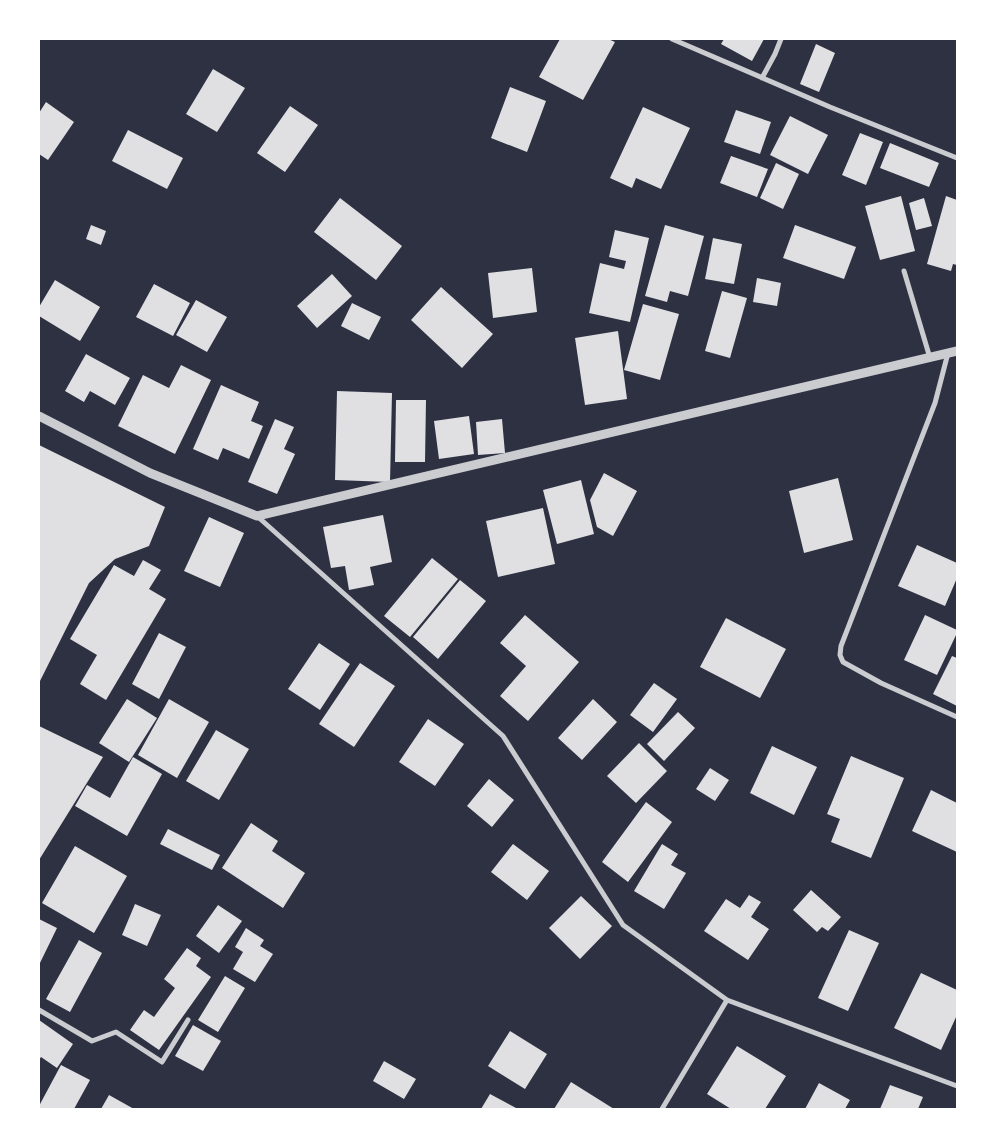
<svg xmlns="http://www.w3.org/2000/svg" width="996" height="1148" viewBox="0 0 996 1148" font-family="'Asap Condensed',sans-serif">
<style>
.building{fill:#e0e0e3}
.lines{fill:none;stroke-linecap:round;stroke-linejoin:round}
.minor{stroke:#caccd0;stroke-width:5}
.tertiary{stroke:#caccd0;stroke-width:9}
</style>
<rect width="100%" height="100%" fill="#2d3142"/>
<path class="building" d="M560 39H608L615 42 583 100 539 77Z
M724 39H764L752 61 721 44Z
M816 44 835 53 819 92 800 84Z
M213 69 245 88 217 132 186 114Z
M510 87 546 101 527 152 491 138Z
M46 102 74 122 48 160 39 154V113Z
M290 106 318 125 285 172 257 153Z
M643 107 690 128 661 189 636 178 632 188 610 178Z
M736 110 771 122 760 154 724 142Z
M790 116 828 135 808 174 770 155Z
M128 130 183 158 167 189 112 161Z
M860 133 883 142 866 185 842 175Z
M890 143 939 163 929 187 880 168Z
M731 156 768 169 757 197 720 183Z
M776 163 799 174 783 209 760 198Z
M901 196 915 251 880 260 865 206Z
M946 196 957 200V265L953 264 951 271 927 264Z
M340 198 402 246 376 280 314 232Z
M924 198 932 226 916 230 909 203Z
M91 225 106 231 101 245 86 239Z
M665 225 704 236 688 296 670 291 667 302 645 296Z
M795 225 856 247 844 279 783 258Z
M615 230 649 238 630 322 589 313 600 263 624 269 626 261 609 257Z
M713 238 742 244 734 284 705 279Z
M532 268 537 312 493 318 488 273Z
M332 274 352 296 317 328 297 306Z
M757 278 781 283 777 306 753 302Z
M55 280 100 307 80 341 39 316V307Z
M154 284 190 303 173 336 136 317Z
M441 287 493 334 462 368 411 320Z
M722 291 747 298 730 358 705 351Z
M196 300 227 317 207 352 176 335Z
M352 303 381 317 369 340 341 326Z
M643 304 679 314 660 380 624 370Z
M618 331 627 399 585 405 575 338Z
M86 354 130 378 115 405 90 391 84 402 65 391Z
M181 365 211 380 175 454 118 426 143 375 169 388Z
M221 385 259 402 251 421 263 426 249 459 223 448 218 460 193 449Z
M337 391 392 393 390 482 335 480Z
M396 400H426L425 462H395Z
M469 416 474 454 439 459 434 421Z
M275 419 294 427 284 449 295 454 277 494 248 482Z
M502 419 505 453 478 455 476 422Z
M39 445 165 507 149 546 115 559 89 583 39 683Z
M604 473 637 491 613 536 597 527 590 500Z
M838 478 853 540 804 553 789 491Z
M581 480 594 534 557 544 543 490Z
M543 508 555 564 498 577 486 521Z
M383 515 392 562 370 567 374 585 349 590 345 566 331 568 323 527Z
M209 517 244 533 220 587 184 571Z
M917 545 957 563V578L945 606 898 586Z
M432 558 458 579 410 637 384 616Z
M143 560 161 570 149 589 166 599 106 700 80 684 97 655 70 639 114 565 134 576Z
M460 580 486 601 438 659 413 637Z
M525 615 579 662 528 721 500 696 526 666 500 643Z
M925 615 957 630V633L937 675 904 660Z
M726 618 786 649 760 698 700 667Z
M159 633 186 647 159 699 132 684Z
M319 643 350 664 320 710 288 689Z
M952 656 957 658V706L933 694Z
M360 663 395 686 354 747 319 724Z
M654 683 677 699 653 732 630 715Z
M127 699 157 718 129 762 99 743Z
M169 699 209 722 177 778 138 755Z
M593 699 617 722 582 760 558 738Z
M678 712 695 728 664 761 647 744Z
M428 719 464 744 435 786 399 762Z
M39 726 103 757 39 860Z
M216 730 249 749 219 800 186 781Z
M639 743 667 771 636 803 607 776Z
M772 746 817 767 794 815 750 793Z
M851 756 904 778 871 858 831 842 840 819 827 814Z
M133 757 162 774 127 836 75 806 87 785 110 798Z
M710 768 729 780 715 801 696 789Z
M489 779 514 800 492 827 467 806Z
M931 790 957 803V852L912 831Z
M646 802 672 822 628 882 602 862Z
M251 823 278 841 272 851 305 873 283 908 222 868Z
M168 829 220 855 212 870 160 844Z
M513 844 549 871 527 900 491 872Z
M662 844 678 854 671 865 686 873 664 909 634 891Z
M75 846 127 876 94 933 42 903Z
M811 890 841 917 828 931 822 927 817 932 793 910Z
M749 895 761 902 751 917 769 929 748 960 704 931 726 899 740 908Z
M581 896 612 926 580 959 549 928Z
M135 904 161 915 147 946 122 935Z
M218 905 242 921 219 953 196 936Z
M39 919 57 928 39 965Z
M246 928 264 940 260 946 273 954 255 982 233 969 243 952 235 947Z
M849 930 879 943 848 1011 818 998Z
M79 940 102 953 70 1012 46 999Z
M187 948 201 958 196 966 211 977 159 1050 130 1030 144 1010 154 1017 175 988 164 979Z
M921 973 957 990V1015L941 1050 894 1028Z
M225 976 245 988 218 1032 198 1020Z
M39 1020 73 1044 57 1068 41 1057 39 1060Z
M193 1025 221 1041 203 1071 175 1056Z
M510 1031 547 1054 525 1089 488 1066Z
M737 1046 786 1076 765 1109H731L707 1094Z
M384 1061 416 1079 404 1099 373 1081Z
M61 1065 90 1080 74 1109H39V1106Z
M571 1082 614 1109H554Z
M819 1083 850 1100 845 1109H805Z
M890 1085 923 1097 918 1109H880Z
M490 1094 518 1109H481Z
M109 1095 134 1109H101Z"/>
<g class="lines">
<path class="minor" d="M672 39 830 107 957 158
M762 78 775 54 781 39
M904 271 930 358
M948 353 935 403 841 646 840 655 843 662 881 683 957 717
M257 516 503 736 623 925 727 1000 957 1086
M39 1010 92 1041 116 1032 162 1062 188 1020
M662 1109 727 1000"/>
<path class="tertiary" d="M39 416 150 473 257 516 957 351"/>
</g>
<rect width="996" height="1148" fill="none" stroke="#ffffff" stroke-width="80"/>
</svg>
